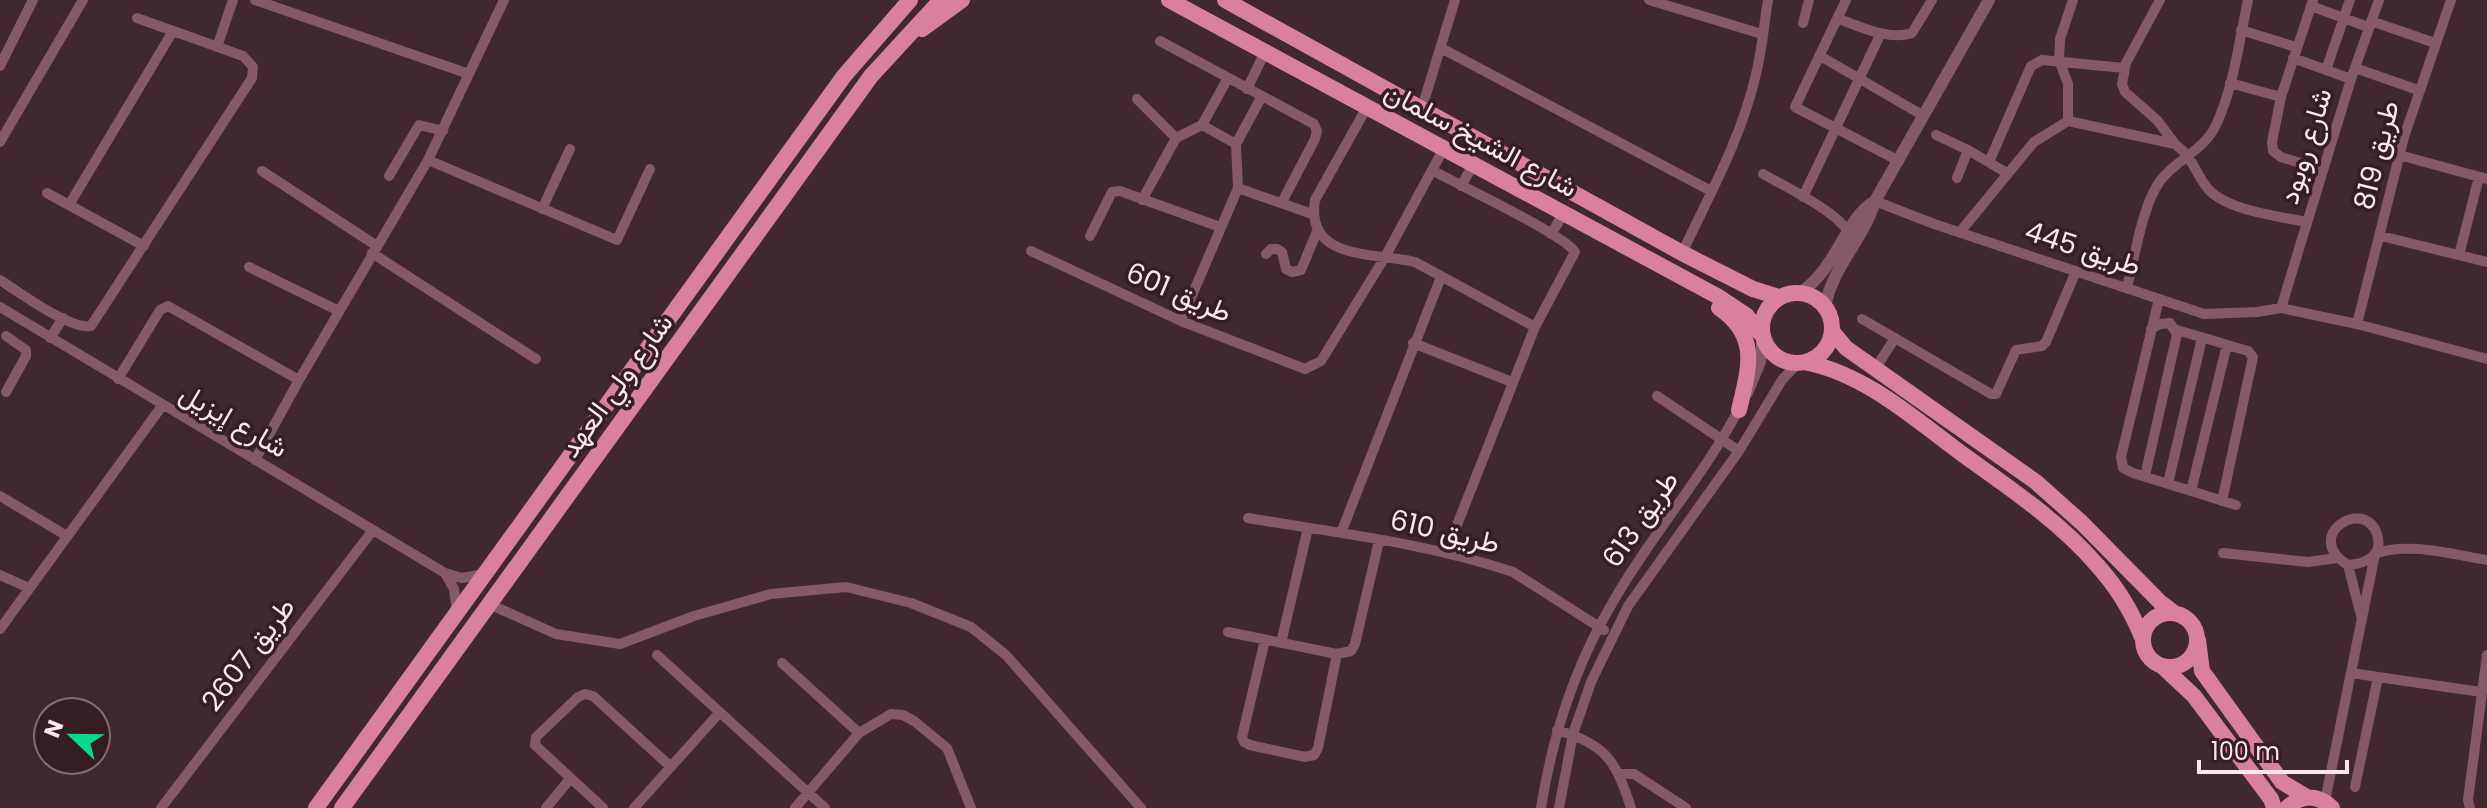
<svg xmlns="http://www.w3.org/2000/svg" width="2487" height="808" viewBox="0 0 2487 808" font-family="Poppins,Vazirmatn,sans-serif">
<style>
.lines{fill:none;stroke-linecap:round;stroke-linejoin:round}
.minor{stroke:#855a66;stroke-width:10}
.tertiary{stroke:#855a66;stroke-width:12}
.primary{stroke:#d9819c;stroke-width:16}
.labels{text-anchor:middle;stroke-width:7;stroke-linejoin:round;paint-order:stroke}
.street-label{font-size:28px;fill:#f9e7eb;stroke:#361d24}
</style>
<rect width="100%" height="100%" fill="#41272e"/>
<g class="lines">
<path class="minor" d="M255 0 469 74
M1649 0 1762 34
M1846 0 1795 107 1899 161
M2160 0 2126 63 2122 84 2125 92 2157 120 2175 144
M2311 6 2368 27
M1839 19C1861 27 1889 41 1912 33L1932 0
M2371 21 2435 43
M1803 23 1809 0
M2241 30 2296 47
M1160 41 1314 124 1317 131 1315 139 1282 202
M217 47 233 0
M1441 48 1711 191
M1820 56 1924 116
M2293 58 2351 79
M0 66 33 0
M2355 68 2418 90
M2326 70 2350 0
M2230 83 2281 97 2272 142 2273 151 2281 157 2322 170
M1247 89 1266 50
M2281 97 2313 0
M1137 99 1176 138
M1367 107 1315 200C1305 262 1377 252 1415 262L1535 327
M1421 111 1455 0
M2068 121 2175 144C2195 159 2194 173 2209 190 2229 211 2279 216 2306 222
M2068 121V84L2059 60 2060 39 2073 0
M1202 125 1228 78
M1936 135 1968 150 2007 173
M0 142 83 0
M2399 155 2487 179
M428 160 617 240 650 169
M1989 162 2031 66 2042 60 2124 68
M1432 170C1458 185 1562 233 1575 252L1535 327 1446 553
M262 171 377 246
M1763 174C1784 186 1845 215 1850 237
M389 176 419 125 443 131
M1957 178 1968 150
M1461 186 1473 165
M1238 188 1312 214
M47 193 144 246
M1803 197 1881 33
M1142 200 1176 138 1202 125 1236 144
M1875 201 1934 224 2204 314 2257 312 2281 308 2357 324 2487 359
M69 205 173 31
M542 209 570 149
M1960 232 2034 142 2068 121
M1551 234 1564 213
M1090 236 1112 192 1120 191 1220 227
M2381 236 2487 262
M1031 251 1181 321 1305 369 1321 361 1385 257 1444 148
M372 253 536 359
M1682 253C1709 196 1742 137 1756 74 1762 50 1764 24 1768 0
M1266 254 1271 249H1277L1282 252 1286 269 1292 272 1301 270 1318 229
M2459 255 2479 177
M249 267 339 311
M0 280C19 292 70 330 91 326L252 78 253 67 243 56 137 18
M2127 287C2135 257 2142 206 2160 181 2176 159 2204 151 2216 125 2234 87 2239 41 2248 0
M2159 299 2121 457 2123 468 2133 473 2236 505
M0 307 445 573 462 578 484 574
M2281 308 2351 79 2379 0
M1862 319 1991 394H1996L2016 350 2042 346 2046 342 2076 271
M1181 321 1238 188 1236 144 1262 96
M2357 324 2404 137 2451 0
M2177 330 2248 351 2253 357 2222 501
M50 338 63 318
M1413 343 1512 382
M1875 369 1895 338
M118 379 160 310 168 306 299 380
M6 392 26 356V350L6 336
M1748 393 1761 362V338
M1657 396 1739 451
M255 460 299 380 428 160 504 0
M2145 476 2177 334 2170 323 2160 324 2151 329
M2168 483 2202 338
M2191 491 2227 345
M0 496 67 536
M1248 518C1336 533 1428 543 1513 572L1604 630
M1341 533 1441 277
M2223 553 2308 562 2337 558
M2348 565C2366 564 2384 555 2377 534 2364 496 2301 536 2348 565L2361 616
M445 573 454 589 457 612
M0 575 29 588
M489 604 556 634 620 644 694 616 771 594 846 587 911 603 971 627 1006 655 1141 808
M0 629 162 406
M1228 632 1337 654 1351 651 1355 644 1379 541
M1265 640 1242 737 1244 742 1250 745 1305 757 1314 755 1318 748 1337 654
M1281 643 1308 528
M657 655 825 808
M782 663 859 733 891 714 903 715 914 721 947 748 971 808
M2351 673 2378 677
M1557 730C1606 744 1616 761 1631 808
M1620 774H1634L1686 808
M2355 787 2378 677 2481 692
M2325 801 2375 554C2405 541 2455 555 2487 560
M161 808 373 530
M546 808 570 779
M603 808 535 745 536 737 578 697 585 694 593 696 671 767
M634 808 720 712
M795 808 859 733
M1541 808C1552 738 1574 669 1610 607 1649 537 1703 478 1740 407
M1559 808 1573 734 1591 682 1628 606 1739 451 1782 380 1797 364
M2470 808 2468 800 2487 655"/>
<path class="tertiary" d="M1799 293C1837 270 1845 218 1875 201
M1825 307C1832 267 1864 239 1875 201L1989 0"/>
<path class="primary" d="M1169 0 1717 296 1747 316 1760 333
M1225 0 1682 253 1753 289 1779 297
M922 29 962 0
M1762 328a35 35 0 1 1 70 0a35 35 0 1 1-70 0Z
M1719 308C1760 336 1749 368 1739 410
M1832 331 1846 348 2036 482 2082 523 2160 602 2173 612
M1808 363C1867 375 1917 421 1965 456 2011 489 2060 522 2097 565 2117 587 2131 610 2142 637
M2143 640a27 27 0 1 1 54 0a27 27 0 1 1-54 0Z
M2198 640 2202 671 2282 782 2307 797
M2162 666 2194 696 2271 799 2274 808
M316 808 844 76 910 0
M342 808 871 76 941 0
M2287 808C2301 794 2318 794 2332 808"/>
</g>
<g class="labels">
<g class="street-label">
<text transform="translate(1481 139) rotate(28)" y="10">شارع الشيخ سلمان</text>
<text transform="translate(2305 146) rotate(-73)" y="10">شارع روبود</text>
<text transform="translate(2376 155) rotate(-76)" y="10">طريق 819</text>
<text transform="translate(2083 248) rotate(18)" y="10">طريق 445</text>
<text transform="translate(1179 292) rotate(23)" y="10">طريق 601</text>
<text transform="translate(616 385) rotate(-54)" y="10">شارع ولي العهد</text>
<text transform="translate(234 420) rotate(30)" y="10">شارع إيزيل</text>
<text transform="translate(1640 519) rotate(-55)" y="10">طريق 613</text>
<text transform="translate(1445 531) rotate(13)" y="10">طريق 610</text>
<text transform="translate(248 654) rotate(-53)" y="10">طريق 2607</text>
</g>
</g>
<g transform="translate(72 736) rotate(292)"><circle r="38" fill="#361d24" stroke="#846e74" stroke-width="2"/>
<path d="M0-6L14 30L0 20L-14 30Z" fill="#0ad98b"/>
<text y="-12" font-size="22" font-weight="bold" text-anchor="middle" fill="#f9e7eb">N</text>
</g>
<path d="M2199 760v12h148v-12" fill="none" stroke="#f9e7eb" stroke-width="4"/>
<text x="2211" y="760" font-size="24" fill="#f9e7eb" stroke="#361d24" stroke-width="6" paint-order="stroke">100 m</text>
</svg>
